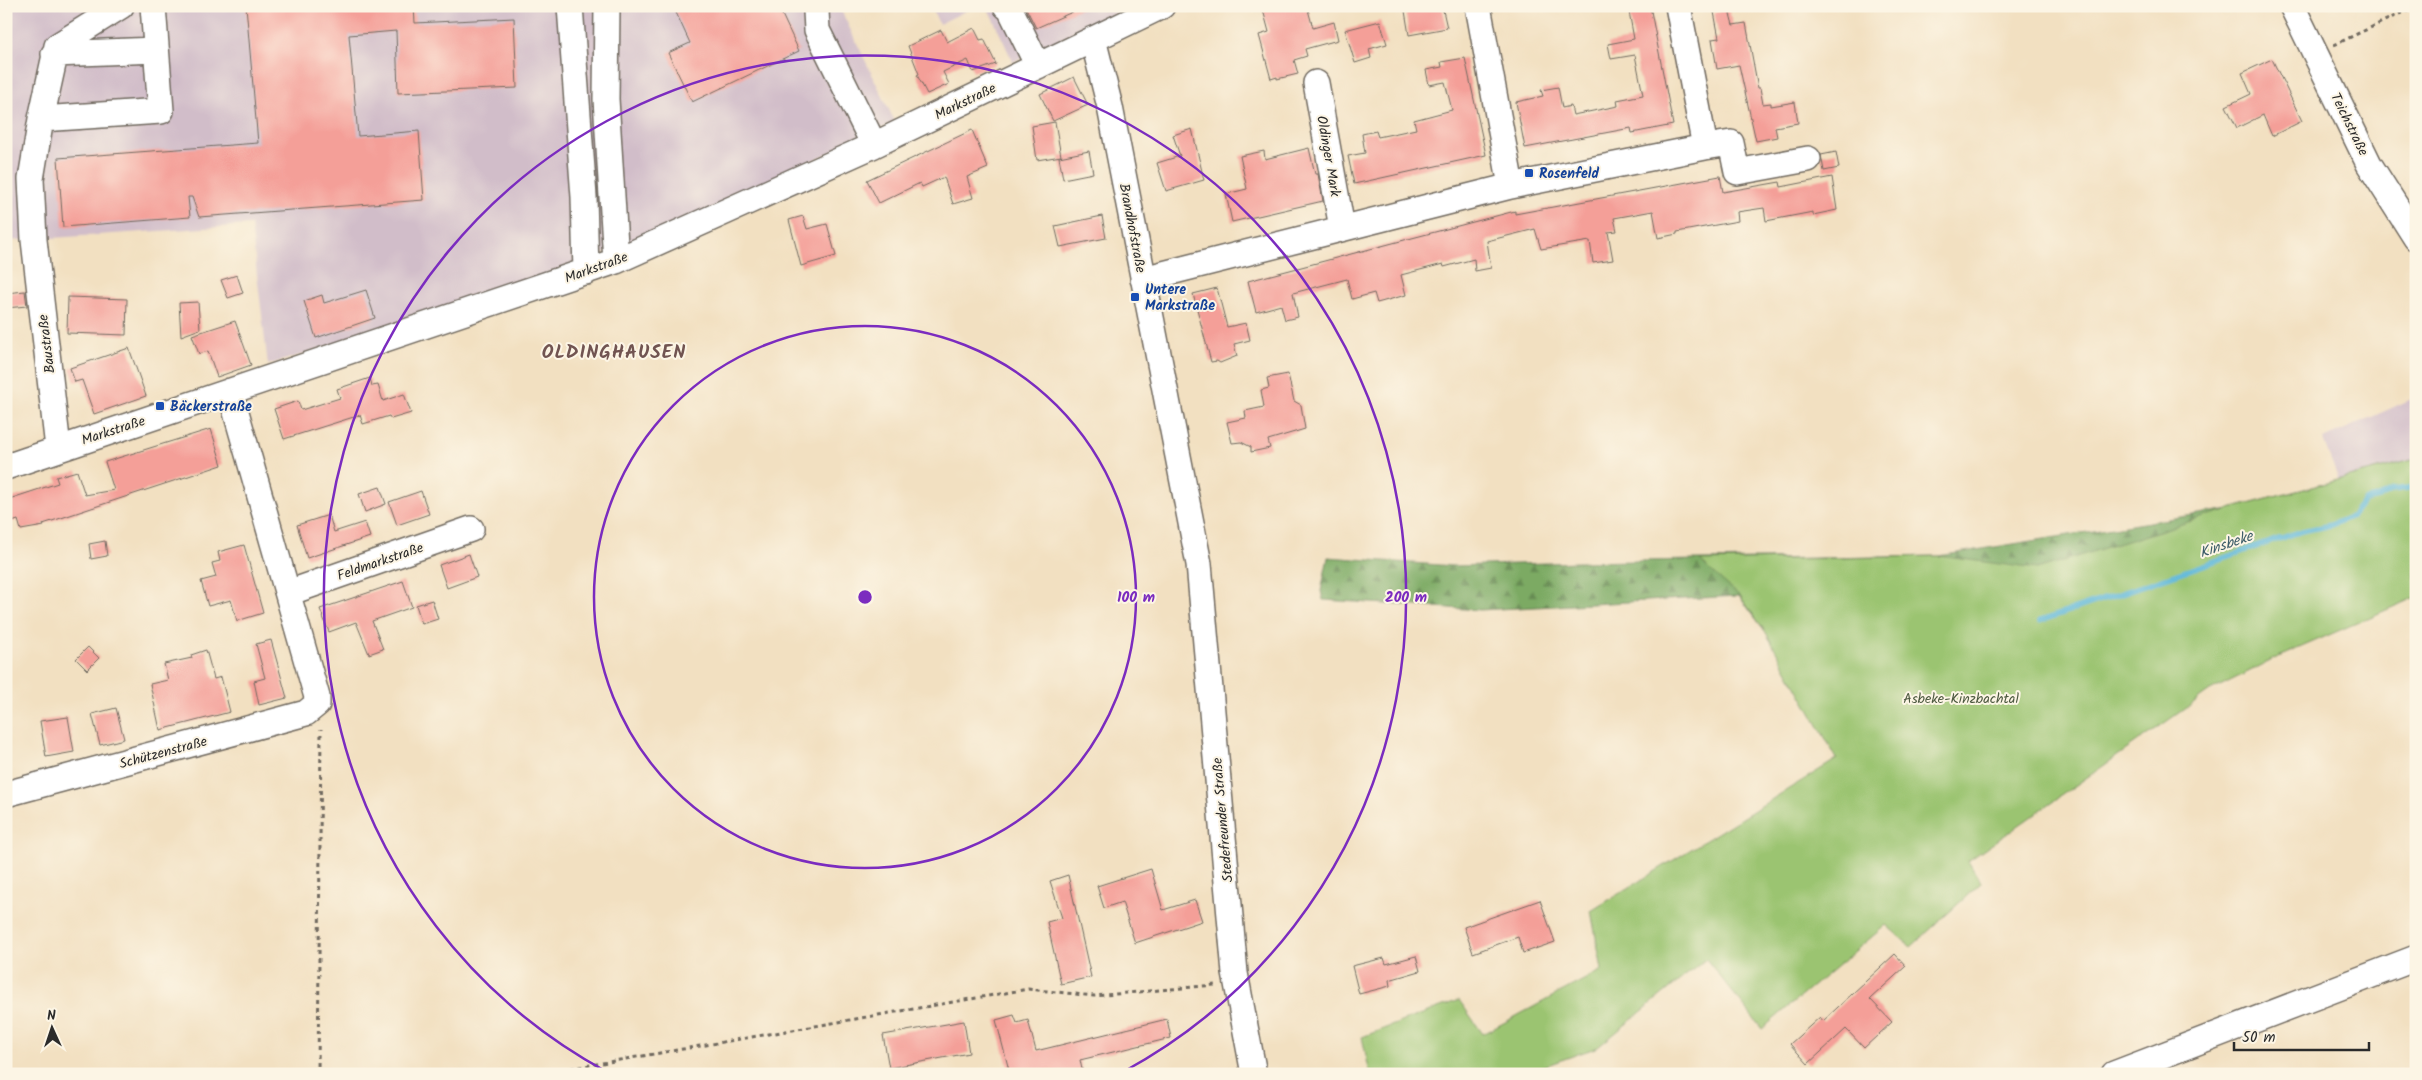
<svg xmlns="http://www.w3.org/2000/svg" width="2422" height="1080" viewBox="0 0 2422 1080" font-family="Kalam,sans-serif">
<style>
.industrial{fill:#d1bdc9}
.forest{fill:url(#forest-firs);stroke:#546a47}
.park{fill:#9bc471;stroke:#63784e}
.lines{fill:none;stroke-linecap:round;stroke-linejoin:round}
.stream{stroke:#5bb7d9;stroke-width:5.5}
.building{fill:#f49f98}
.minor-casing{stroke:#716a60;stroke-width:28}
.path{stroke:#716a60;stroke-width:3;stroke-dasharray:4 4;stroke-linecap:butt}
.minor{stroke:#fff;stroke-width:25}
.ring{fill:none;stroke:#7b2cbf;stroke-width:2.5}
.transit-dot{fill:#1a4fb4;stroke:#fcf5e5;stroke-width:2}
.labels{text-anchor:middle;stroke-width:4;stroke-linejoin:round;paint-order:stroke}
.street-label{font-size:14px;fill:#2b2b2b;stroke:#fcf5e5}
.transit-label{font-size:14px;font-weight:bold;fill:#164399;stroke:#fcf5e5;text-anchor:start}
.park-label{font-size:14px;fill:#4d5940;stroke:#fcf5e5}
.water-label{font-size:15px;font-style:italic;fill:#3c5c68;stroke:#fcf5e5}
.district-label{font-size:19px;font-weight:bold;letter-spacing:1px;fill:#715451;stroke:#fcf5e5}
.centre{fill:#7b2cbf;stroke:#fcf5e5;stroke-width:2.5}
.ring-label{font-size:15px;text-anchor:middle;font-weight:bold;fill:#7b2cbf;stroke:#fcf5e5;stroke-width:4;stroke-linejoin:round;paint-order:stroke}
</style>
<defs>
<pattern id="forest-firs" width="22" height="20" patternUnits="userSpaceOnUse" patternTransform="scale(1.25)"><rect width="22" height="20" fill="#7caa63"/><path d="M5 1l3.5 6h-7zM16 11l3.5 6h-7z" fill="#668b52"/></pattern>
</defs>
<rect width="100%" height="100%" fill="#fcf5e5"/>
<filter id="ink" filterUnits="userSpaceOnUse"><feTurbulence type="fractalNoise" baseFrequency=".02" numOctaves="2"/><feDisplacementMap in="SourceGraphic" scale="10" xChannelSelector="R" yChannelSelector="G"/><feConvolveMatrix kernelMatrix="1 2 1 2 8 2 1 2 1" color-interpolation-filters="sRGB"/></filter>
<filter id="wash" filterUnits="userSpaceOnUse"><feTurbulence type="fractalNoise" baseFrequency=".0096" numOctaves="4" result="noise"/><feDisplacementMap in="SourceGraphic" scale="20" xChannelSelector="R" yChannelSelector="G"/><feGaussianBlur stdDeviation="1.12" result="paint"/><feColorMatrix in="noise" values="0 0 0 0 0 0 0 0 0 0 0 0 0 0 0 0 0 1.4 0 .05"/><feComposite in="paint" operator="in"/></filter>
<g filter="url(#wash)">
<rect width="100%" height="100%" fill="#f2e0c1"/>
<path class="industrial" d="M6 6H839L895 122 667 229 478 300 268 365 251 225 6 241Z
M931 6H976L939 24Z
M987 6H1132L1013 62Z
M2416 397V459L2339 481 2323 439Z"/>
<path class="forest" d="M2416 459V597L1765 631 1739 596 1480 610 1323 600 1321 591 1328 557 1454 566 1578 562 1939 556 2230 509Z"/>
<path class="park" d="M2416 459V597L2274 659 2210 691 1968 861 1981 883 1911 947 1886 925 1762 1029 1706 959 1598 1047 1522 1074H1370L1362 1037 1459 1000 1483 1034 1602 970 1591 911 1837 759 1765 631 1740 596 1700 561 1939 556 2037 569 2230 509Z"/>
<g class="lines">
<path class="stream" d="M2040 621 2302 531 2331 525 2352 516 2364 501 2378 498 2392 490 2416 487"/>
</g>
<g id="blocks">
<path class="building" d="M246 6H414L415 23 514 18 517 88 398 93 396 31 349 35 358 136 419 131 424 200 199 217 192 197H188L190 217 63 227 58 158 258 143Z
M673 6H778L799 51 692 102 668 53 690 43Z
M1025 6H1086L1036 28Z
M1262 6H1307L1313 28 1334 22 1338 40 1305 49 1307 56 1294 60 1298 74 1277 79V77L1271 79 1259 35 1269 32Z
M1428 6H1442L1447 28 1409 35 1405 11Z
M1628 6H1650L1673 125 1632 133 1631 128 1525 148 1516 102 1543 96 1541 90 1558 87 1562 108 1571 106 1573 115 1618 106 1617 100 1643 95 1635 55 1611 59 1608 44 1634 39Z
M1729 10 1733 25 1746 23 1758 88H1760L1763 104 1771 103V106L1795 102 1798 123 1775 127 1777 137 1756 141 1739 65 1717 69 1712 39 1719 38 1714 12Z
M1380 21 1387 44 1369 49 1371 58 1355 63 1345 30Z
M974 28 980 40 984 39 996 64 973 72 968 60 943 72 949 84 927 94 917 75 919 74 908 46 941 30 947 42Z
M1465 58 1486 155 1354 184 1348 156 1365 153 1362 134 1376 131 1378 137 1416 129 1414 120 1452 110 1445 82 1429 85 1426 70 1442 67 1441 62Z
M2272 59 2302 121 2272 136 2263 115 2237 128 2226 106 2251 94 2242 73Z
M1074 77 1088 105 1053 121 1040 94Z
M1055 122 1061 156 1037 160 1032 126Z
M1192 129 1204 180 1166 191 1157 163 1180 156 1173 135Z
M972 130 988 168 967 177 973 198 953 204 944 177 922 187 920 183 879 203 867 180Z
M1309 148 1315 174H1318L1323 201 1232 222 1226 194 1247 189 1240 156 1264 151 1265 159Z
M1089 151 1093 173 1063 179 1059 157Z
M1836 152 1839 168 1824 171 1821 155Z
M1720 176 1723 192 1780 182 1781 187 1832 177 1837 210 1813 215V212L1766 221 1764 208 1737 212 1738 221 1677 232V234L1658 238 1653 211 1614 218 1617 231 1608 232 1613 260 1593 263 1590 241 1541 249 1535 229 1487 241 1491 268 1475 271 1474 259 1444 267 1443 264 1401 275 1406 295 1377 303 1374 293 1352 299 1347 279 1293 293 1298 317 1285 320 1281 305 1256 312 1248 281 1515 211V214Z
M803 216 807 229 827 224 836 256 801 266 789 220Z
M1102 216 1106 238 1060 247 1055 226Z
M237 275 243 293 228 298 221 280Z
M1217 288 1227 327 1246 323 1250 340 1234 344 1237 356 1220 363 1217 361 1211 362 1193 294Z
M366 290 375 318 316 338 304 301 322 295 324 303Z
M25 291 27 306 6 308V293Z
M68 297 127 299 126 335 67 333Z
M198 302 200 329 181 336 179 303Z
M235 321 251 365 217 377 208 351 199 354 192 335Z
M129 348 146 396 94 414 82 380 75 382 70 368Z
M1288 374 1294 401 1301 405 1305 429 1268 440 1270 448 1251 452V447L1241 442 1232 443 1227 422 1246 418 1245 411 1264 407 1261 390 1269 388 1267 378Z
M370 378 372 386 378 385 383 401 404 394 411 413 391 419 389 416 363 424 360 415 284 439 274 409 298 401 301 410 340 398 337 389Z
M211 429 222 465 43 524 44 526 21 530 18 520 6 524V500L58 483 56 477 77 471 85 495 114 490 105 462Z
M380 487 386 504 365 512 359 494Z
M421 491 429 514 397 525 389 502Z
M329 515 334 532 365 522 370 537 307 558 297 525Z
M105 541 107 556 91 559 89 544Z
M244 545 263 613 237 621 231 600 208 606 201 581 216 577 212 563 220 561 218 552Z
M469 554 477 577 447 588 439 565Z
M403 581 412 607 372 621 383 649 369 654 356 622 329 632 320 609Z
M432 600 438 619 422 624 416 605Z
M271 640 287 698 259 705 254 681 265 678 256 644Z
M88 647 99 658 87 670 76 659Z
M206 650 214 679 221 677 230 712 160 730 150 684 168 680 164 664 192 658 191 655Z
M116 708 124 739 100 745 92 714Z
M68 717 74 752 46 757 40 721Z
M1151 869 1163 910 1195 900 1202 921 1135 943 1122 902 1104 908 1097 886Z
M1068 875 1091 977 1061 984 1047 922 1062 918 1050 881Z
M1540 900 1555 942 1523 953 1518 937 1473 953 1464 927Z
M1895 954 1906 966 1870 999 1892 1022 1864 1048 1846 1029 1808 1064 1790 1044 1820 1017 1823 1021Z
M1416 956 1420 971 1389 980 1390 986 1359 994 1352 966 1384 958 1386 964Z
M1014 1015 1017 1023 1028 1020 1036 1051 1167 1019 1171 1038 1080 1060 1083 1074H1010L996 1020Z
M964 1021 969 1053 889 1068 883 1035Z"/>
</g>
</g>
<g filter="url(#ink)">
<use href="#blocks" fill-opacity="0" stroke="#716a60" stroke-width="1"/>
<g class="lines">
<defs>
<path id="minor" d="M570 6 584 197 586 272
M607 6 606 99 616 261
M818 6 816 11 817 30 874 145
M1006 6 1010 9 1038 66
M1478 6 1511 186
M2292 6 2369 164 2416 238
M1093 39 1110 107 1199 564 1235 973 1254 1074
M54 54 156 50
M1316 83 1342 228
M41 119 161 111 153 6
M1705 147 1731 143 1737 172 1808 159
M1143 279 1511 186 1705 147 1678 6
M58 448 34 240 31 179 41 119 57 46 121 6
M6 467 616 261 874 145 1162 6
M288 593 471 529
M6 794 306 713 317 704V697L230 391
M2114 1074 2416 958"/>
</defs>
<use href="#minor" class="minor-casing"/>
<path class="path" d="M2334 45 2416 6
M318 1074 321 729
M539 1074 1028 989 1094 996 1215 985"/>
<use href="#minor" class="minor"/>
</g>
</g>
<g class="ring">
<circle cx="865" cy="597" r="271"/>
<path d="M607 1072A541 541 0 1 1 1123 1072"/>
</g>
<g class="transit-dot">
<rect x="1524" y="168" width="10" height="10" rx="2.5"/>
<rect x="1130" y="292" width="10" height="10" rx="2.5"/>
<rect x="155" y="401" width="10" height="10" rx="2.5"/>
</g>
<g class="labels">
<g class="street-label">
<text transform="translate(965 101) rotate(-26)" y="5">Markstraße</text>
<text transform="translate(2350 124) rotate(64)" y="5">Teichstraße</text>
<text transform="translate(1329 156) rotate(80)" y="5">Oldinger Mark</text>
<text transform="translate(1133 228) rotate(79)" y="5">Brandhofstraße</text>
<text transform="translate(596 267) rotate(-20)" y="5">Markstraße</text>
<text transform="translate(46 344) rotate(-97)" y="5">Baustraße</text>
<text transform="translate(113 430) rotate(-18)" y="5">Markstraße</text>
<text transform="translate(380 561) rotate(-19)" y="5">Feldmarkstraße</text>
<text transform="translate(163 752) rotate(-15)" y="5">Schützenstraße</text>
<text transform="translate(1222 820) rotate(-95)" y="5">Stedefreunder Straße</text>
</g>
<g class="transit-label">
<text x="1539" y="178">Rosenfeld</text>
<text x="1145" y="294">Untere<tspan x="1145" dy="16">Markstraße</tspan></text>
<text x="170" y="411">Bäckerstraße</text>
</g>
<g class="park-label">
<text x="1961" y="703">Asbeke-Kinzbachtal</text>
</g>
<g class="water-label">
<text transform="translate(2226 544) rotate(-19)" y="5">Kinsbeke</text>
</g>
<g class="district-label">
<text x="614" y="358">OLDINGHAUSEN</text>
</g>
</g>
<circle cx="865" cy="597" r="8" class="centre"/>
<g class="ring-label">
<text x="1136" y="602">100 m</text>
<text x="1406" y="602">200 m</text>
</g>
<rect width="2422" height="1080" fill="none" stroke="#fcf5e5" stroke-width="25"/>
<g transform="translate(52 1028) rotate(357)" stroke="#fcf5e5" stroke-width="4" paint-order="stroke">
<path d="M0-4L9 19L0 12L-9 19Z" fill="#2b2b2b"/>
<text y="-8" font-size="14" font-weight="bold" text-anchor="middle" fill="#2b2b2b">N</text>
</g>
<path d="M2234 1042v8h135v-8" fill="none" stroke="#2b2b2b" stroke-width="2.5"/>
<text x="2242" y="1042" font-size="15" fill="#2b2b2b" stroke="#fcf5e5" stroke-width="4" paint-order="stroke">50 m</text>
</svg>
